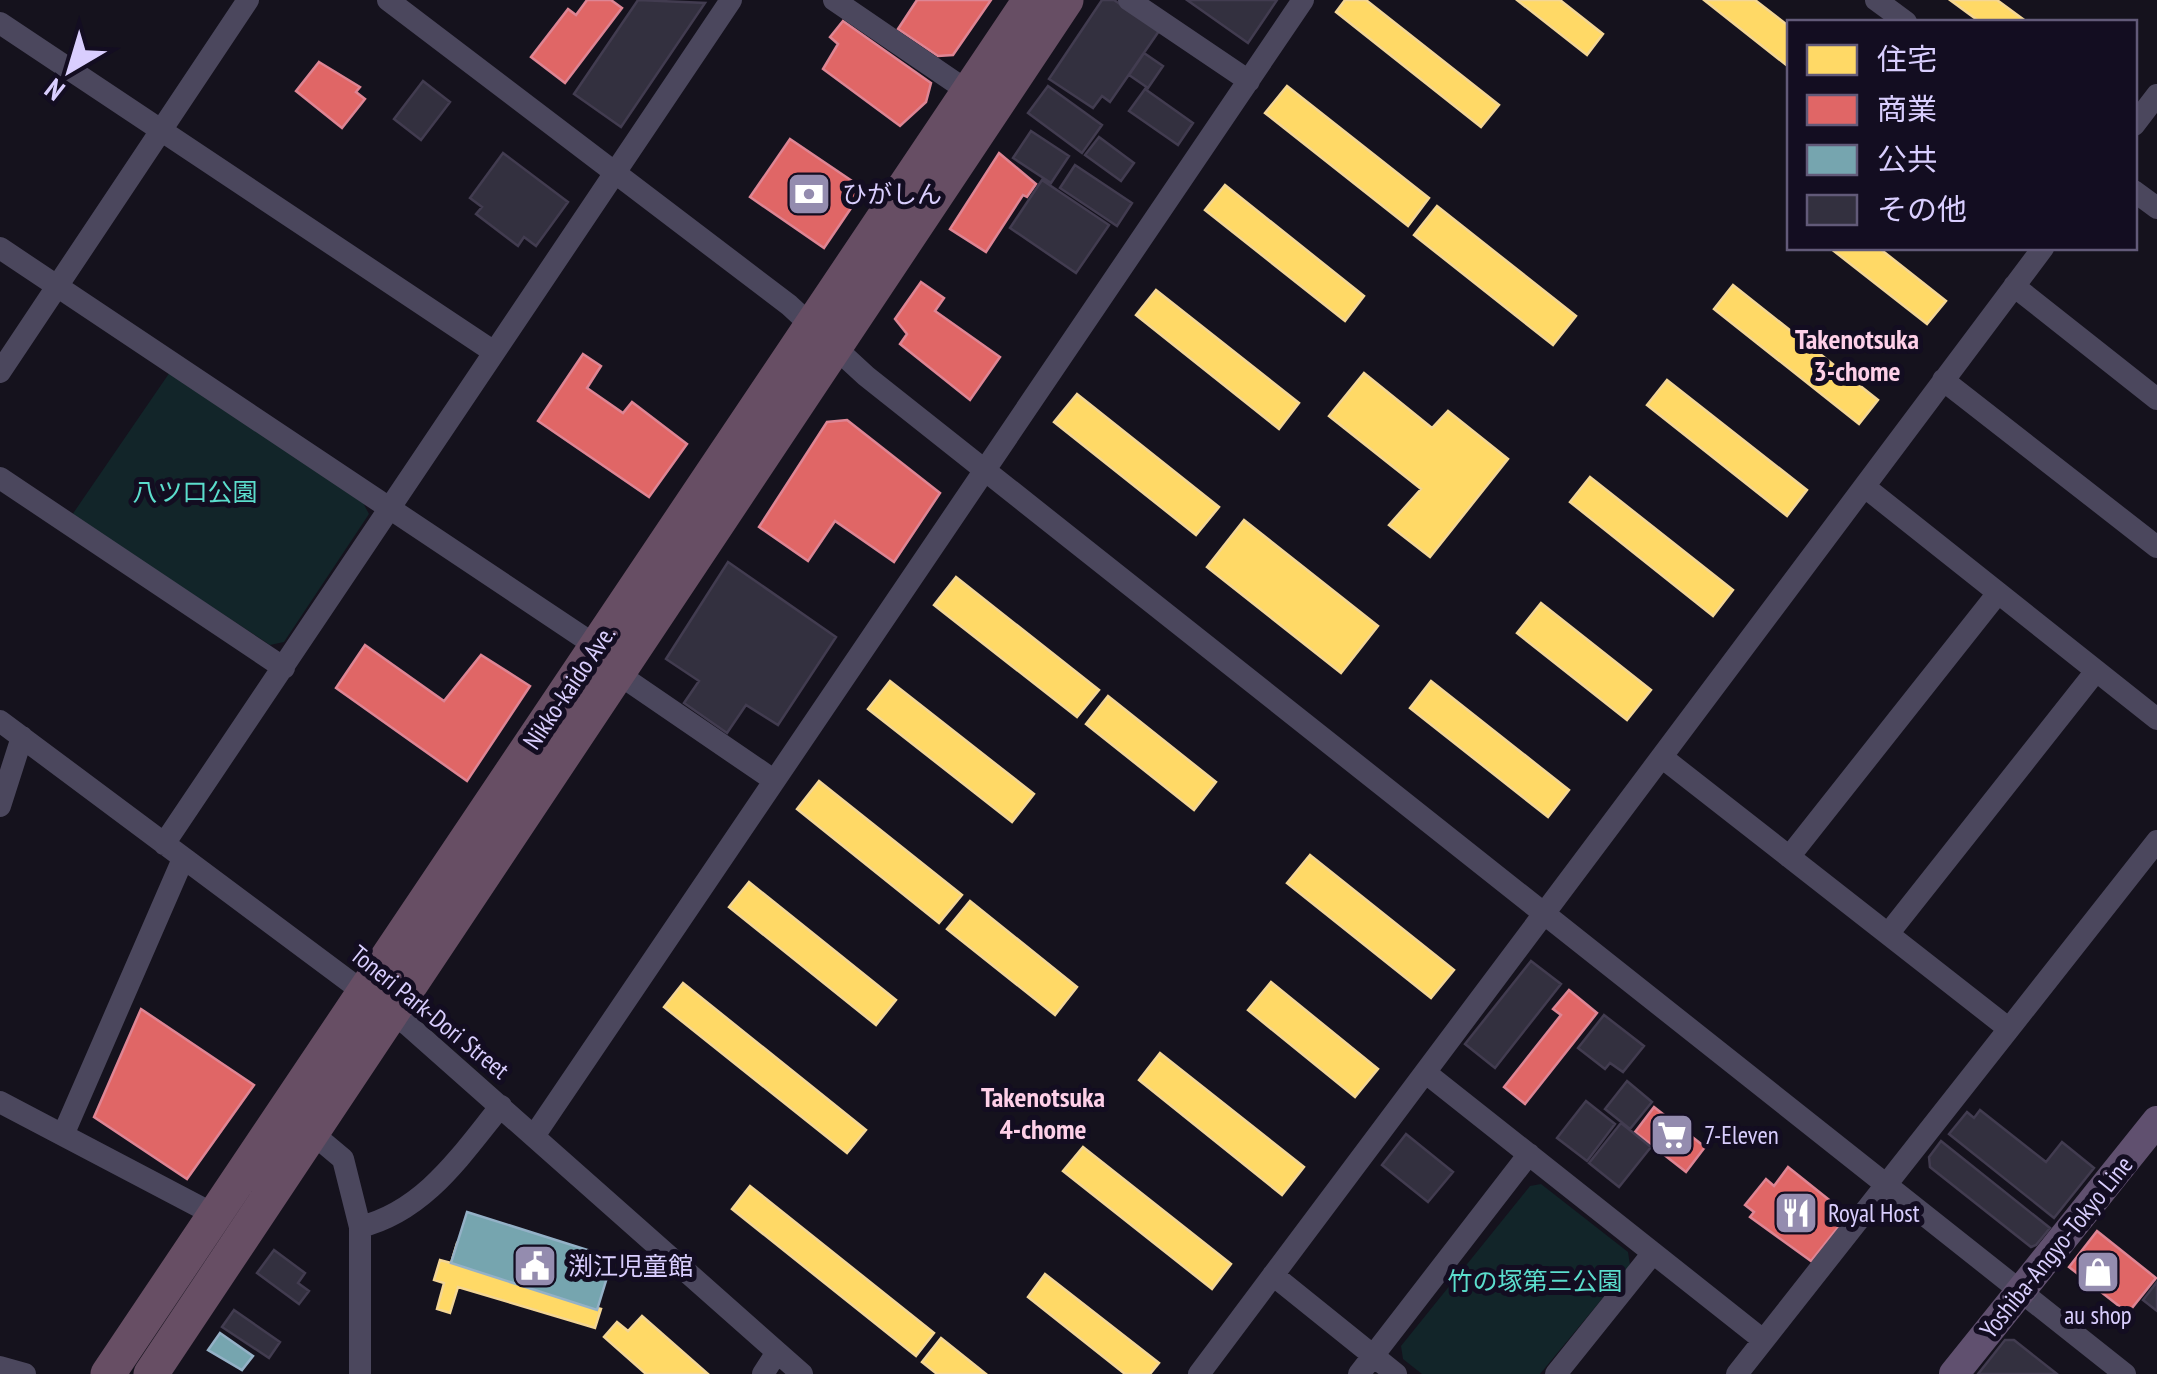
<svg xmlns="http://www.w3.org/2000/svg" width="2157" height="1374" viewBox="0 0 2157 1374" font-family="'PT Sans Narrow','Noto Sans JP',sans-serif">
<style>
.green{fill:#122529}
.homes{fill:#ffd966;stroke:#f4d694;stroke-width:2.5}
.shops{fill:#e06666;stroke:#de8594;stroke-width:2.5}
.public{fill:#76a5af;stroke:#94b1c7;stroke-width:2.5}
.building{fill:#33303f;stroke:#423c50;stroke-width:2.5}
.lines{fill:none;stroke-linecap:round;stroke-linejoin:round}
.minor{stroke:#4b475d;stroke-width:22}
.major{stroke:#60506f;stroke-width:30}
.highway{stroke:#674e64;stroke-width:35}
.labels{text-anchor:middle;stroke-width:10;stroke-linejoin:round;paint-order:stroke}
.poi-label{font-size:25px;fill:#d9cefe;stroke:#130d21;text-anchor:start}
.park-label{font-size:25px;fill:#5bddcc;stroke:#130d21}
.street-label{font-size:25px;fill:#d9cefe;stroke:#130d21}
.neighbourhood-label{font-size:28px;font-weight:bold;fill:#fed0e8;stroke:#130d21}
</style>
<rect width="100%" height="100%" fill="#15121d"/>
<path class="green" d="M170 372 361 499 369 514 284 642 270 645 72 515Z
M1541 1184 1628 1252 1630 1265 1540 1374H1422L1403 1359 1401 1346 1530 1186Z"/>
<path class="homes" d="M1345 0H1366L1499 105 1481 127 1336 12Z
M1517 0H1560L1603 34 1587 55Z
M1704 0H1755L1790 27V68Z
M1950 0H1997L2027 22H1980Z
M1287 86 1429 198 1408 226 1265 113Z
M1225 185 1364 296 1345 321 1205 210Z
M1437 206 1576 316 1553 345 1414 235Z
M1830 248H1879L1946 301 1927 324Z
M1733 285 1878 400 1859 424 1714 309Z
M1156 290 1299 403 1279 429 1136 315Z
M1364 373 1432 428 1448 411 1508 459 1430 557 1389 525 1421 489 1329 416Z
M1667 380 1807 490 1787 516 1647 405Z
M1077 394 1219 507 1196 535 1054 422Z
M1590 477 1733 590 1713 616 1570 502Z
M1244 520 1378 626 1341 673 1207 567Z
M956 577 1099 690 1077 717 934 605Z
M1541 603 1651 690 1627 720 1517 633Z
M890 681 1034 794 1012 822 868 709Z
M1431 681 1569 790 1548 817 1410 708Z
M1108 696 1216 782 1194 810 1086 724Z
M819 781 962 895 939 923 797 809Z
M1310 855 1454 970 1431 998 1287 883Z
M749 882 896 1000 876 1025 729 907Z
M970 901 1077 987 1055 1015 947 929Z
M1271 982 1378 1069 1355 1097 1248 1010Z
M683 983 866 1130 847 1153 664 1007Z
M1160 1053 1304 1167 1282 1195 1139 1080Z
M1083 1147 1231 1264 1212 1289 1063 1171Z
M750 1186 934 1333 916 1356 732 1209Z
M457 1243 595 1284 589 1306 601 1309 595 1328 458 1287 450 1313 437 1309 444 1283 434 1280 440 1260 451 1263Z
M1045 1274 1159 1363 1150 1374H1125L1028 1297Z
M642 1316 708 1374H646L604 1337 617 1322 628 1331Z
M941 1338 986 1374H937L922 1362Z"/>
<path class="shops" d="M587 0H611L622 8 565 83 531 57 568 9 576 15Z
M917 0H991L953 55 938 56 898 29Z
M843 21 931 83 926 102 900 126 823 69 838 44 830 37Z
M319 62 360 87 356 92 365 99 342 128 296 91Z
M790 139 864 189 824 248 750 197Z
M999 153 1036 184 1027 197 1023 195 986 252 950 229Z
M921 282 944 298 935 311 1000 357 970 400 900 344 907 334 895 319Z
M583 354 601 366 587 388 623 413 632 402 687 444 649 497 538 421Z
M847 420 940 493 894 562 835 521 808 561 759 527 827 422Z
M365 645 444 701 481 655 530 686 467 781 336 688Z
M1569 990 1597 1013 1525 1104 1504 1087 1561 1015 1553 1009Z
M141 1009 254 1085 187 1179 94 1117Z
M1654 1107 1705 1147 1686 1172 1635 1132Z
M1788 1167 1848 1215 1811 1261 1750 1217 1754 1212 1745 1205 1766 1179 1774 1186Z
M2097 1231 2156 1278 2128 1313 2069 1267Z"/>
<path class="public" d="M467 1212 613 1258 597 1310 451 1263Z
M220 1333 253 1356 242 1370 208 1350Z"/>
<path class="building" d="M638 0 705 3 621 127 574 94Z
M1102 0H1114L1159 31 1110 102 1102 96 1093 108 1049 79Z
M1187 0H1277L1248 43Z
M1144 53 1163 66 1148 88 1129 75Z
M423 81 450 102 421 140 394 119Z
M1048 86 1102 125 1082 153 1028 113Z
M1145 89 1193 123 1178 145 1129 111Z
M1031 131 1069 156 1051 183 1013 158Z
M1099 137 1134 163 1121 181 1085 155Z
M503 153 568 202 536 246 524 237 518 246 476 214 482 207 470 198Z
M1075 165 1132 203 1117 226 1060 188Z
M1042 180 1109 225 1076 273 1010 228Z
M728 562 836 637 778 725 746 705 727 733 684 703 699 681 666 659Z
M1531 961 1561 984 1495 1068 1465 1044Z
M1604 1015 1644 1046 1623 1072 1610 1063 1605 1069 1578 1048Z
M1627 1081 1652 1102 1630 1129 1605 1109Z
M1586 1101 1615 1124 1587 1161 1557 1138Z
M1980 1110 2046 1162 2062 1142 2094 1168 2054 1218 1949 1134 1967 1112 1974 1118Z
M1621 1123 1651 1147 1619 1187 1589 1163Z
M1406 1134 1453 1172 1428 1202 1382 1165Z
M1941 1141 2050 1228 2036 1245 2031 1247 1930 1167 1929 1157Z
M274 1250 305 1273 298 1283 309 1291 299 1304 257 1273Z
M2157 1282V1311L2143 1300Z
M234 1310 280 1342 269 1358 222 1327Z
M2005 1340H2014L2057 1374H1978Z"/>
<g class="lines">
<path class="minor" d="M388 0 789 305 866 376 2125 1374
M834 0 969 92
M1129 0 1249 81
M1876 0 1906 22
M0 23 494 352
M2134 125 2157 95
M2134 191 2157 208
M0 248 596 646
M2014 286 2157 399
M0 372 248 0
M1943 380 2157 547
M0 478 284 668
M1865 487 2157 719
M617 673 772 779
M0 721 409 1026 802 1374
M1663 758 2008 1028
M0 806 22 737
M164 844 731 0
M1789 857 1998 593
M1888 934 2096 671
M1426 1073 1763 1340
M0 1102 215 1215
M312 1133 343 1159 360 1227V1374
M63 1135 183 859
M534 1136 1303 0
M360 1227C425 1211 461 1155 501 1106
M1273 1275 1396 1374
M0 1367 25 1374
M763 1374 777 1352
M1199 1374 2043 248
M1359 1374 1529 1154
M1556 1374 1653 1253
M1737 1374 2157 841"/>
<path class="major" d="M1954 1374 2157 1121"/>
<path class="highway" d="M108 1374 1030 0
M151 1374 1066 0"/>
</g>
<defs>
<symbol id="bank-square" viewBox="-11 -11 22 22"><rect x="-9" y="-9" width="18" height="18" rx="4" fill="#948caf" stroke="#130d21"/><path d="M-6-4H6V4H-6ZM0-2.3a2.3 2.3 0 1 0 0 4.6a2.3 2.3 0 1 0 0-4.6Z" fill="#fff"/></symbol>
<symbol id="supermarket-square" viewBox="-11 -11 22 22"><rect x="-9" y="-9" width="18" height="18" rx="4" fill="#948caf" stroke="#130d21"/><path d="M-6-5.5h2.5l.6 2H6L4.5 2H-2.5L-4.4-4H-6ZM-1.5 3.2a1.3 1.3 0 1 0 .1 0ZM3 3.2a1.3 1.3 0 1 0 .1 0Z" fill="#fff"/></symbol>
<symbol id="restaurant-square" viewBox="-11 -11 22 22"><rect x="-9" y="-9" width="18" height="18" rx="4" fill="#948caf" stroke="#130d21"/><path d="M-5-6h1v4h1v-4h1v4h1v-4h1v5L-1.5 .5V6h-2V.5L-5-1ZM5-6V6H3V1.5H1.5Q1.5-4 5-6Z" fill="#fff"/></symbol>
<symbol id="civic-square" viewBox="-11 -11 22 22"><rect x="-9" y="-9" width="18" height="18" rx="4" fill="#948caf" stroke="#130d21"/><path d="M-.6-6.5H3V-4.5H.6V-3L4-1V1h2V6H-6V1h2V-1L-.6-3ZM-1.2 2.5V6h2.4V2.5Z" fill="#fff"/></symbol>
<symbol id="shop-square" viewBox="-11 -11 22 22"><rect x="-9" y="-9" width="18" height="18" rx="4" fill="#948caf" stroke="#130d21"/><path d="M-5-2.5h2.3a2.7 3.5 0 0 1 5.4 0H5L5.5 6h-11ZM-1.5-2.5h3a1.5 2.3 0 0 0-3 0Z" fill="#fff"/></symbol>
</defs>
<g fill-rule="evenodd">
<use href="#bank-square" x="784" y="169" width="50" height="50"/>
<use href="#supermarket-square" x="1647" y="1110" width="50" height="50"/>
<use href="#restaurant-square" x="1771" y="1188" width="50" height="50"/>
<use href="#civic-square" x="510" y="1241" width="50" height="50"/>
<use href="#shop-square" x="2073" y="1247" width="50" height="50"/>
</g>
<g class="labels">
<g class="poi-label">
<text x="842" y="203">ひがしん</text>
<text x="1704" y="1144">7-Eleven</text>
<text x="1828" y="1222">Royal Host</text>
<text x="568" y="1275">渕江児童館</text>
<text x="2098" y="1324" text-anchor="middle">au shop</text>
</g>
<g class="park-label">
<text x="195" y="501">八ツ口公園</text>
<text x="1535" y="1290">竹の塚第三公園</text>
</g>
<g class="street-label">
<text transform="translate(569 687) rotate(-56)" y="9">Nikko-kaido Ave.</text>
<text transform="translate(430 1012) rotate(39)" y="9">Toneri Park-Dori Street</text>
<text transform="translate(2056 1247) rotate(-51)" y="9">Yoshiba-Angyo-Tokyo Line</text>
</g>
<g class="neighbourhood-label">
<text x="1857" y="349">Takenotsuka<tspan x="1857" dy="32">3-chome</tspan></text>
<text x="1043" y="1107">Takenotsuka<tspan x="1043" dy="32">4-chome</tspan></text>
</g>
</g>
<rect x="1787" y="20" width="350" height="230" fill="#130d21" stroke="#625a79" stroke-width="2.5"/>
<rect x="1807" y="45" width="50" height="30" fill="#ffd966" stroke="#625a79" stroke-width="2.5"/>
<text x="1877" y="70" font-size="30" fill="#d9cefe">住宅</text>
<rect x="1807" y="95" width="50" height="30" fill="#e06666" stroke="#625a79" stroke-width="2.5"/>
<text x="1877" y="120" font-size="30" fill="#d9cefe">商業</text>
<rect x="1807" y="145" width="50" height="30" fill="#76a5af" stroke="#625a79" stroke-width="2.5"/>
<text x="1877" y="170" font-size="30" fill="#d9cefe">公共</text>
<rect x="1807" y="195" width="50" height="30" fill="#33303f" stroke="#625a79" stroke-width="2.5"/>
<text x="1877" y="220" font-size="30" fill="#d9cefe">その他</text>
<g transform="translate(70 70) rotate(218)" stroke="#130d21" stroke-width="8" paint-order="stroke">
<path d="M0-8L18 38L0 25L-18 38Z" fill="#d9cefe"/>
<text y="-15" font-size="28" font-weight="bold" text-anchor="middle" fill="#d9cefe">N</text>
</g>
</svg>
